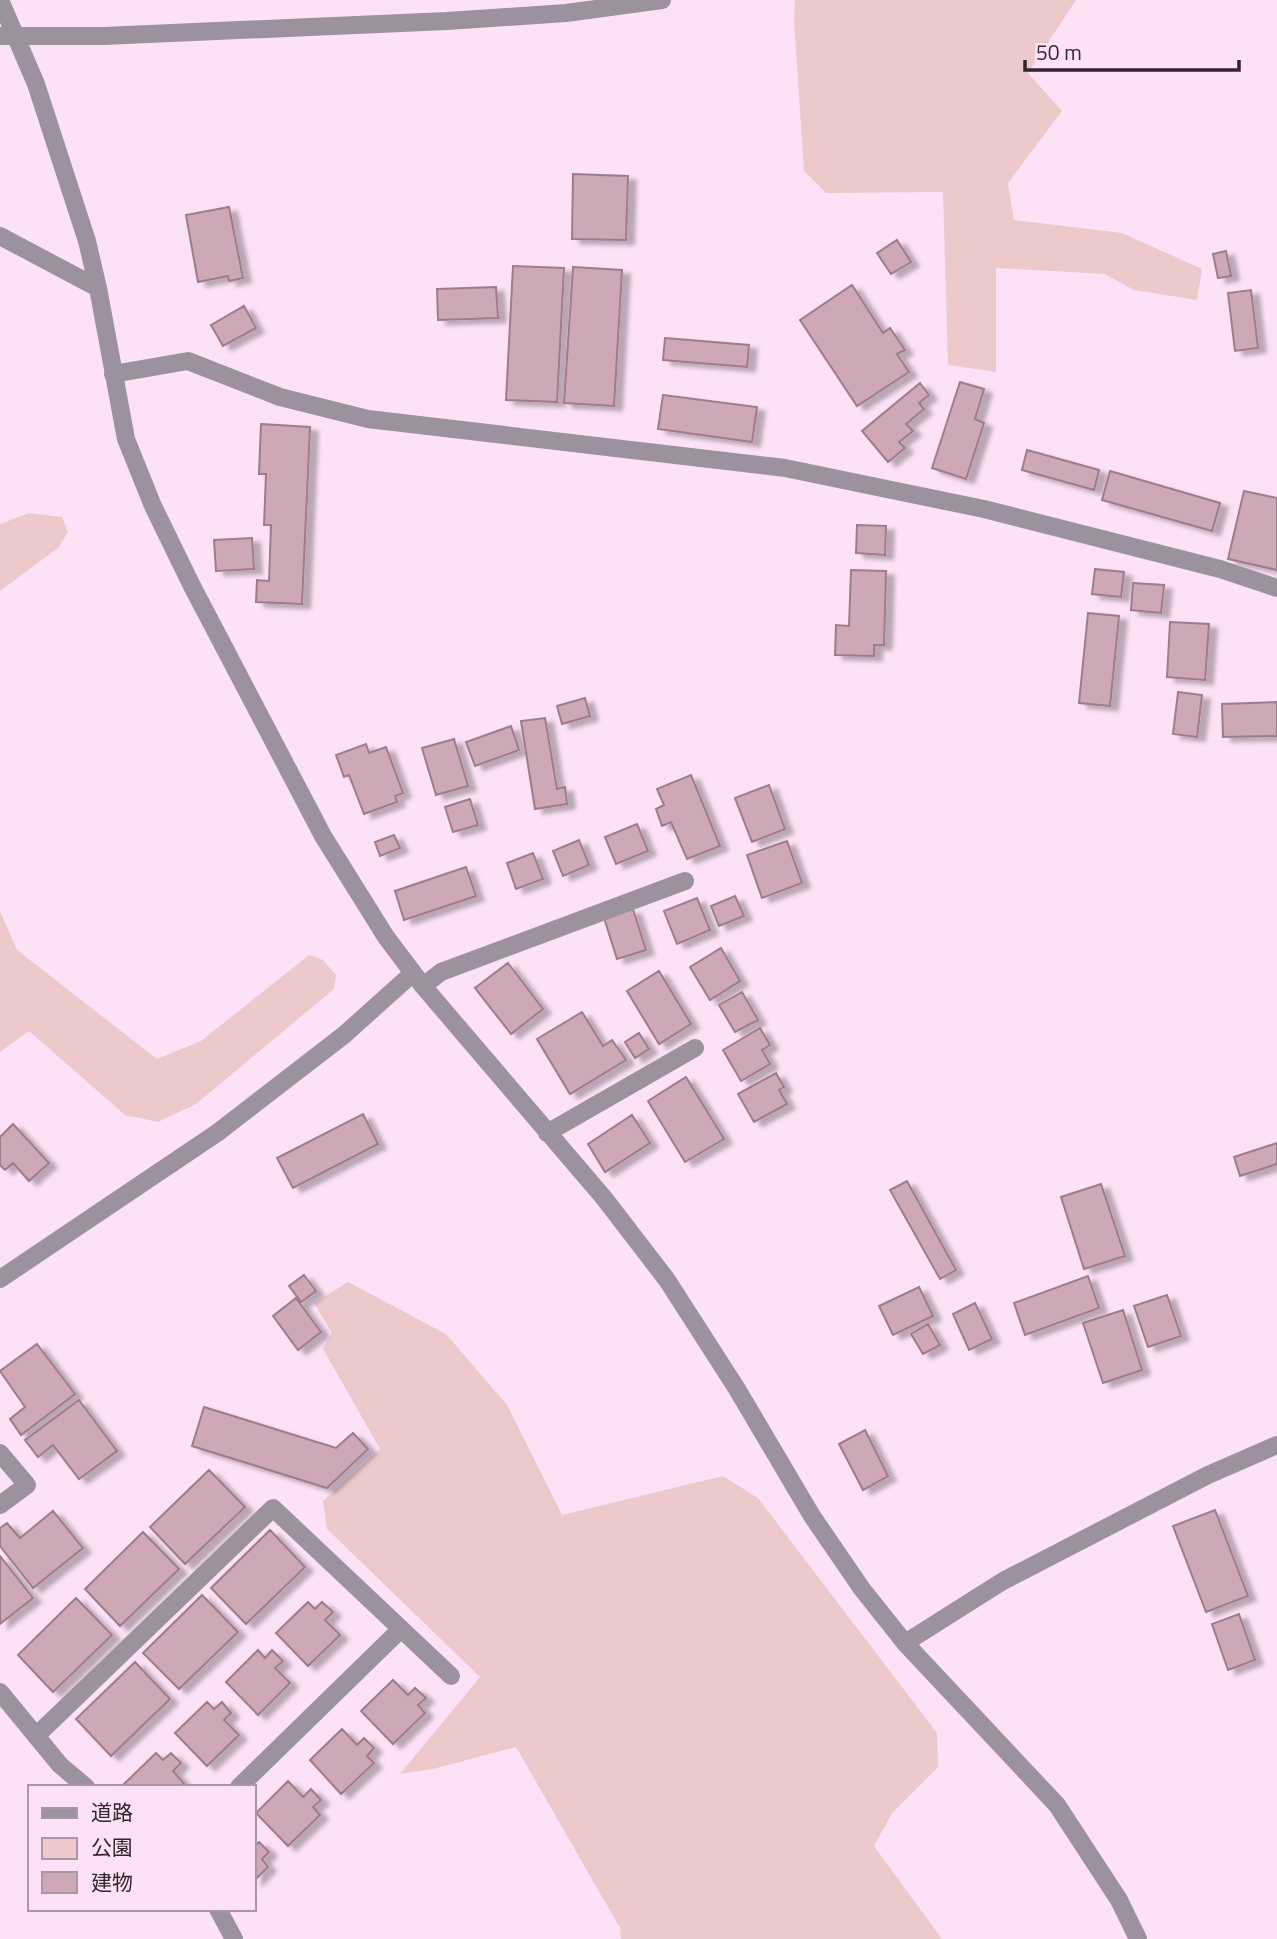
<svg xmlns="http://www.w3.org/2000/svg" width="1277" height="1939" viewBox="0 0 1277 1939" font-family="'Titillium Web','Noto Sans JP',sans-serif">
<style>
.green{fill:#edc9cc}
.building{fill:#cfa8b8;stroke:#a07b8a;stroke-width:2;filter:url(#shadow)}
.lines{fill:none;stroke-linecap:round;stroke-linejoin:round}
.minor{stroke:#9b919f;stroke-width:18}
</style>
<defs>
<filter id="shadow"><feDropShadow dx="8" dy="4.5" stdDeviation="2" flood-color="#0004"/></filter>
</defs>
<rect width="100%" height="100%" fill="#fde2f7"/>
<path class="green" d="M795 0H1076L1028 73 1062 111 1008 183 1014 220 1122 233 1202 269 1197 300 1134 290 1105 274 996 268V372L948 365 943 192 826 193 804 171 794 21Z
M29 513 62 517 68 532 58 548 0 591V524Z
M0 911 17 950 157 1059 201 1041 309 955 323 960 336 975 334 989 196 1104 158 1122 125 1115 29 1031 0 1052Z
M348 1282 446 1334 507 1405 562 1515 723 1476 758 1498 937 1733 938 1767 892 1813 874 1846 942 1939H621L620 1928 516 1747 433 1769 400 1774 480 1677 327 1529 323 1501 380 1449 323 1349 332 1333 314 1303Z"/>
<path class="building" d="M573 174 628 176 626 240 572 239Z
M229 207 243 278 229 281 228 276 198 282 186 215Z
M897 240 911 262 891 274 877 253Z
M1226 251 1231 276 1218 278 1213 254Z
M513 266 564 268 557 402 506 400Z
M573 267 622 270 614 406 564 403Z
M852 285 883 333 890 328 905 350 897 354 909 372 857 406 800 320Z
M496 287 498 318 438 320 437 289Z
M1251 290 1258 348 1235 351 1228 293Z
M244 306 256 328 223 346 211 325Z
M665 338 749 345 747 367 663 360Z
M960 382 984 389 975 419 984 423 966 479 932 468Z
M920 383 929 395 919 403 924 409 906 424 913 431 899 442 905 448 888 462 862 431Z
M663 395 757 407 752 442 658 429Z
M261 424 310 427 302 604 256 602 257 580 269 581 271 525H264L266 474H259Z
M1027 450 1099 470 1094 490 1022 470Z
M1110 471 1220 503 1212 531 1102 500Z
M1244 491 1277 498V570L1228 559Z
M857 525 886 526 885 555 856 553Z
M252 538 254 569 216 571 214 540Z
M1095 569 1124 572 1121 597 1092 594Z
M851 570 886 571 884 645H874V656L835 655 836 625 849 626Z
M1133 583 1164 585 1161 613 1131 610Z
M1088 613 1119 616 1110 706 1079 703Z
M1170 622 1209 624 1205 680 1167 677Z
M1178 692 1202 695 1197 737 1173 734Z
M585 698 590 716 562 724 557 706Z
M1277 702V736L1223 737 1222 704Z
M545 718 557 789 565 787 567 804 535 809 521 721Z
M511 726 519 750 475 766 466 742Z
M454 739 468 786 436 795 422 748Z
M366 744 369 753 386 747 403 793 395 796 397 802 364 814 349 775 344 777 336 755Z
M691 775 720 846 687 859 671 822 662 826 656 809 664 805 657 789Z
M769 785 785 829 752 842 735 798Z
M470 799 478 825 453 832 445 807Z
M637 824 648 851 616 864 605 837Z
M394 835 400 848 380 856 375 842Z
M579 840 589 865 563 876 553 851Z
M787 841 802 883 762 898 747 855Z
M533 853 543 879 516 889 507 863Z
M466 867 476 896 404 920 395 891Z
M735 896 744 916 719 926 711 906Z
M697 898 710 930 677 944 664 911Z
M633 909 646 950 617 959 604 918Z
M721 948 740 981 710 1000 690 967Z
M508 963 543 1009 511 1034 475 988Z
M659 971 691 1024 659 1044 627 991Z
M742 992 758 1020 735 1032 719 1005Z
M582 1012 603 1046 612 1040 626 1060 570 1094 537 1039Z
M760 1028 770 1045 762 1050 770 1064 741 1081 723 1050Z
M639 1033 649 1049 635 1058 625 1042Z
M776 1073 784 1087 779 1090 787 1104 754 1122 738 1094Z
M686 1077 724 1139 685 1162 648 1101Z
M363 1114 378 1144 293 1188 277 1158Z
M632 1115 650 1143 605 1172 588 1144Z
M13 1124 49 1163 29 1181 13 1163 5 1170 0 1165V1137Z
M1277 1143V1164L1240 1176 1234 1157Z
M907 1181 956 1270 940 1279 890 1190Z
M1101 1184 1125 1256 1084 1269 1061 1197Z
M304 1275 316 1291 301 1302 289 1286Z
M1088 1276 1099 1308 1025 1335 1014 1303Z
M919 1287 933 1316 893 1335 879 1306Z
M1167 1295 1181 1336 1148 1347 1134 1306Z
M296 1298 321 1332 298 1350 273 1316Z
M975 1303 992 1339 969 1350 953 1314Z
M1123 1310 1142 1370 1103 1383 1083 1323Z
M928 1324 940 1345 923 1354 911 1334Z
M37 1344 75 1394 21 1435 10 1419 25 1407 0 1371Z
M79 1400 117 1451 79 1479 53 1445 38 1457 25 1440Z
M204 1407 336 1448 353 1433 368 1449 327 1488 192 1446Z
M865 1430 888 1476 863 1490 839 1444Z
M209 1470 245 1507 185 1564 150 1527Z
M1215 1510 1248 1596 1206 1612 1173 1526Z
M53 1511 83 1548 33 1588 0 1546V1528L7 1523 20 1538Z
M270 1530 305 1567 246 1624 211 1588Z
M143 1532 179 1569 120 1626 85 1589Z
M0 1556 33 1598 0 1624Z
M202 1595 238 1632 179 1689 143 1653Z
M76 1598 112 1635 53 1692 18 1655Z
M308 1602 315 1609 322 1602 333 1612 325 1620 340 1635 308 1666 276 1633Z
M1239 1614 1255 1660 1228 1670 1212 1624Z
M258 1650 265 1658 272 1650 283 1661 275 1668 290 1683 258 1715 226 1682Z
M135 1662 170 1699 111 1756 76 1719Z
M393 1680 408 1695 415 1688 426 1698 418 1705 425 1713 393 1744 361 1711Z
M207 1702 214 1709 222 1702 231 1713 224 1720 239 1735 207 1766 175 1733Z
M342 1729 357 1745 364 1738 374 1748 367 1756 374 1763 341 1794 310 1760Z
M156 1753 163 1760 171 1753 181 1763 173 1771 187 1787H126L124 1784Z
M288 1781 303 1797 311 1789 321 1800 313 1807 320 1815 288 1846 256 1813Z
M259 1842 269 1852 262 1859 268 1867 254 1881V1846Z"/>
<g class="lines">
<path class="minor" d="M0 0 36 84 87 241 98 288 126 439 153 506 192 586 323 836 386 937 423 986 604 1198 667 1280 737 1389 812 1516 862 1589 905 1643 1057 1805 1119 1900 1138 1939
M0 36H104L447 21 566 13 662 0
M0 236 98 288
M113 374 188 361 280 397 368 419 785 468 984 509 1220 569 1277 588
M423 986 441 972 685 881
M547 1133 695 1048
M0 1279 217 1133 344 1035 413 973
M0 1453 27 1485 0 1505
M905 1643 1003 1581 1208 1475 1277 1445
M0 1692 60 1765 86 1787
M36 1736 273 1508 451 1676
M239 1787 401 1629
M218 1909 234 1939"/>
</g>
<rect x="28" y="1785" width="228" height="126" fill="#fde2f7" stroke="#ab96a7" stroke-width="2"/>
<rect x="42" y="1808" width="35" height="10" fill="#9b919f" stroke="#ab96a7" stroke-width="2"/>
<text x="91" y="1820" font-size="21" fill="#31252f">道路</text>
<rect x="42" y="1838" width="35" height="21" fill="#edc9cc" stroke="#ab96a7" stroke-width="2"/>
<text x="91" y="1855" font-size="21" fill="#31252f">公園</text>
<rect x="42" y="1872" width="35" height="21" fill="#cfa8b8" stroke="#ab96a7" stroke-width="2"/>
<text x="91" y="1890" font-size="21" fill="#31252f">建物</text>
<path d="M1025 60v10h214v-10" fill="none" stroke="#31252f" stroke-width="3.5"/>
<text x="1036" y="60" font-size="21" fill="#31252f" stroke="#fde2f7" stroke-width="5" paint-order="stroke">50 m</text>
</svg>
